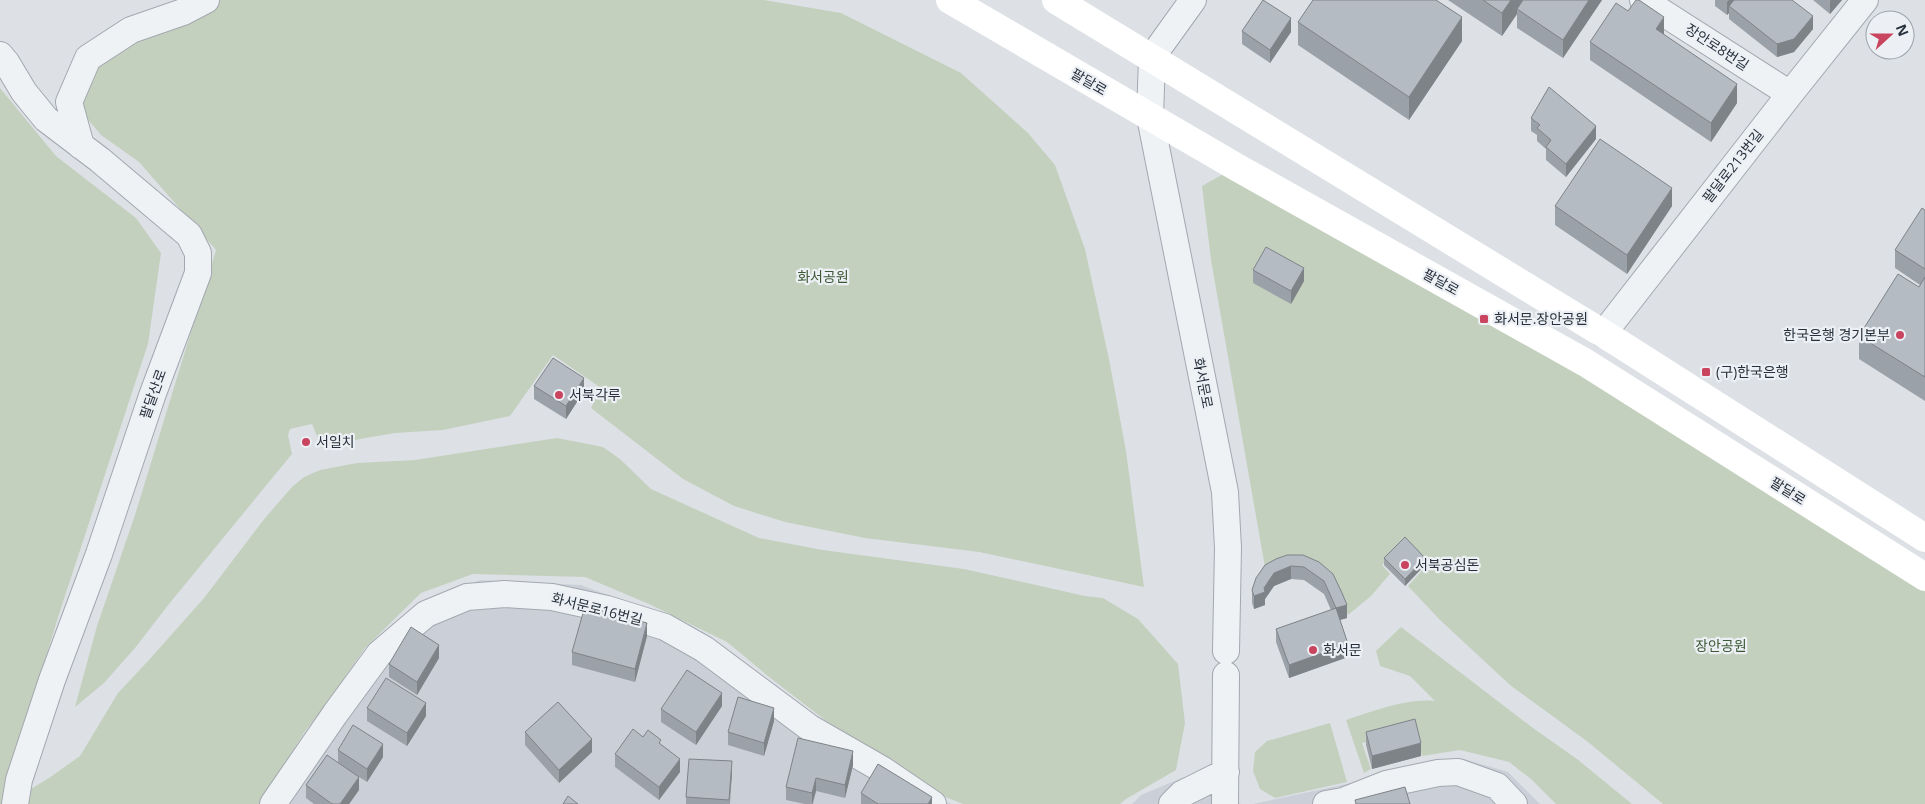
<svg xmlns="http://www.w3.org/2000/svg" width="1925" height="804" viewBox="0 0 1925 804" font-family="'Open Sans','Noto Sans KR',sans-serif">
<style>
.built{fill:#cbd0d8}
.green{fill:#c4d0be}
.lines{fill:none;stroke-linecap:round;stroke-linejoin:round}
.street-casing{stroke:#a3a8b0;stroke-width:28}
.street{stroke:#eff2f5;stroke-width:26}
.secondary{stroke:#fff;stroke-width:28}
.wall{fill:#9ba1a8}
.shaded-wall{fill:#7e8388}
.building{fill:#b4bbc3;stroke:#7e8388}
.poi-dot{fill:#c9445f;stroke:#ecf0f4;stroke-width:2}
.labels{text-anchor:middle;stroke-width:4.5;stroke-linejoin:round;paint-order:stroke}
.street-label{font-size:14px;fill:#27303c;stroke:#ecf0f4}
.park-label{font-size:14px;fill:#3d5835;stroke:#ecf0f4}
.poi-label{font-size:14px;fill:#27303c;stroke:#ecf0f4;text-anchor:start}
</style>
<rect width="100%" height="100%" fill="#dde1e6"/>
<path class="built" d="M480 580 581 585 642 608 798 711 940 800 952 804H265L427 601Z
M1464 759 1508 772 1540 804H1253Z
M1184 777 1241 804H1132L1141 795Z"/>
<path class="green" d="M204 0H764L841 13 961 73 1028 133 1055 165 1085 249 1109 359 1126 451 1144 587 979 552 865 538 785 522 734 506 683 479 591 408 601 388 553 355 510 416 443 430 395 433 360 439 322 448 312 424 290 429 288 435 292 454 169 604 135 648 104 683 75 707 97 626 135 515 216 250 139 162 101 135 73 102 75 73Z
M0 88 56 156 136 218 161 253 148 344 60 611 16 755 5 804H0Z
M1225 173 1581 371 1925 587V804H1663L1588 742 1510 685 1440 620 1408 586 1428 564 1405 541 1382 565 1390 574 1371 596 1348 615 1334 586 1266 573 1211 260 1202 186Z
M557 438 603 447 620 459 651 489 759 538 823 550 964 569 1085 596 1103 598 1138 619 1178 664 1185 723 1176 770 1126 799 1120 804H963L933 792 838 730 769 677 727 642 649 604 585 577 473 574 421 593 365 648 328 702 306 730 259 804H6L49 778 80 756 118 693 148 661 204 598 265 518 292 487 304 477 320 470 357 463 415 460Z
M1401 627 1533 728 1577 759 1632 804H1556L1531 779 1509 762 1460 750 1422 756 1417 730 1362 743 1371 769 1364 773 1346 720C1374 711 1406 698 1435 701L1410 676 1380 666 1376 651Z
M1330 723 1347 782 1275 798 1260 789 1253 771 1255 752 1267 741Z"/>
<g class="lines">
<defs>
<path id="street" d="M1193 0 1152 57 1150 117 1225 492 1228 548 1226 651
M1643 0 1790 94
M0 55 6 62 24 92 46 119 100 160 189 235 198 253V273L152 396 99 554 52 680 19 780 15 804
M81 146 69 102 88 58 131 30 183 12 206 0
M1603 334 1790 94 1865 0
M273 804 335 714 379 654 426 614 467 597 505 594 552 597 607 609 665 627 704 649 810 728 883 770 933 804
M1172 804 1182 794 1226 772
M1225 804 1226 675
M1326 804 1343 801 1386 784 1438 773 1458 772 1497 786 1514 804"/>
</defs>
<use href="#street" class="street-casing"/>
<use href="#street" class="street"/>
<path class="secondary" d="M950 0 1238 168 1586 363 1925 577
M1056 0 1617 342 1925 538"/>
</g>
<path class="wall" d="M1448 0H1602L1563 58 1517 28V14L1502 36Z
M1715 0H1792L1813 29 1794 52 1777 57 1729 19V13L1727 15 1715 6Z
M1813 0H1842L1830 14Z
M1298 22 1462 41 1409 120 1298 45Z
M1242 31 1291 32 1270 63 1242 44Z
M1664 35 1737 103 1711 142 1590 60V42Z
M1531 118 1596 139 1566 177 1546 160V149L1537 141V135L1531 131Z
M1555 206H1672L1627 274 1555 225Z
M1925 210V401L1859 359V336L1919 287 1920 285 1895 268V250Z
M1253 270 1304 281 1291 304 1253 283Z
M534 386 584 391 566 419 534 399Z
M1384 558 1425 565 1405 586 1384 565Z
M1319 562 1347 618 1340 620 1348 657 1289 678 1276 642V629L1331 610 1324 594 1304 580 1291 579 1274 586 1265 599V605L1254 609 1252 603V590L1265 565Z
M647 636 635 682 572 665V652Z
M439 658 417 695 389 677V664Z
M722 706 696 745 661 722V709Z
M367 708 426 716 407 746 367 721Z
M774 721 764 756 728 745V732Z
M525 732 592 752 559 783 525 745Z
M1366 732 1421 756 1372 769 1366 745Z
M643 737 661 745 680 772 659 800 615 767V754Z
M338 750 383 757 367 782 348 770 359 790 349 804H314L306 798V785L338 762Z
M853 765 845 798 816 791 813 804H805L786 800V787Z
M732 774 730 804H686V797Z
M861 793 932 804H861Z"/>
<path class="shaded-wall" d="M1511 0H1526L1517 9V14L1502 36V13Z
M1589 0H1602L1563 58V40Z
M1729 0H1739L1729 6V13L1727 15V2Z
M1831 0H1842L1830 14V1Z
M1813 16V29L1794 52 1777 57V44Z
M1462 17V41L1409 120V97Z
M1664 17V36L1656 29Z
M1291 18V32L1270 63V50Z
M1737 84V103L1711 142V123Z
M1596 126V139L1566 177V164Z
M1672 188V206L1627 274V255Z
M1304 268V281L1291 304V291Z
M584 378V391L566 419V406Z
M1425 558V565L1405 586V579Z
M1291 566V579L1274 586 1265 599V605L1254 609V596L1264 588 1274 573Z
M1347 605V618L1336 621V608Z
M647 623V636L635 682V669Z
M1348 644V657L1289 678V665Z
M439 645V658L417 695V682Z
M722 693V706L696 745V732Z
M426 703V716L407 746V733Z
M774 708V721L764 756V743Z
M592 739V752L559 783V770Z
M1421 743V756L1372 769V756Z
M383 744V757L367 782V769Z
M853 751V765L845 798V785Z
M680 759V772L659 800V787Z
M732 761V774L729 804Z
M359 777V790L349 804H340Z
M816 778V791L812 804V793Z
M932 797V804H928Z"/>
<path class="building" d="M1263 0 1291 18 1270 50 1242 31Z
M1313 0H1436L1462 17 1409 97 1298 22Z
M1483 0H1511L1502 13Z
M1523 0H1589L1563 40 1517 9Z
M1636 0H1639L1664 17 1656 29 1737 84 1711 123 1590 42 1616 3 1628 11Z
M1734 0H1792L1813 16 1794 39 1777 44 1729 6Z
M1549 87 1596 126 1566 164 1546 147 1551 140 1537 128 1540 125 1531 118Z
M1600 139 1672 188 1627 255 1555 206Z
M1922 208 1925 210V269L1895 250Z
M1266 247 1304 268 1291 291 1253 270Z
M1898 274 1919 287 1925 277V377L1859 336Z
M553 358 584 378 566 406 534 386Z
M1405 537 1425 558 1405 579 1384 558Z
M1287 555H1303L1319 562 1333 574 1342 593 1347 605 1336 608 1348 644 1289 665 1276 629 1336 608 1324 581 1304 567 1291 566 1274 573 1264 588 1265 592 1254 596 1252 590 1256 578 1265 565 1276 559Z
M585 606 647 623 635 669 572 652Z
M411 627 439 645 417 682 389 664Z
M687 670 722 693 696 732 661 709Z
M386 678 426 703 407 733 367 708Z
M738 697 774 708 764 743 728 732Z
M558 702 592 739 559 770 525 732Z
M1415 719 1421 743 1372 756 1366 732Z
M353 725 383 744 367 769 338 750Z
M633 729 643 737 648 730 661 740 659 743 680 759 659 787 615 754Z
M798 738 853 751 845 785 816 778 812 793 786 787Z
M327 755 359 777 340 804H332L306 785Z
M689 759 732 761 729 800 686 797Z
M878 764 932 797 928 804H878L861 793Z
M1405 787 1410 804H1356L1355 800Z
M568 796 578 804H563Z"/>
<g class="poi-dot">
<rect x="1479" y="314" width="10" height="10" rx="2.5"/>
<circle cx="1900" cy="335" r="5"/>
<rect x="1701" y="367" width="10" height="10" rx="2.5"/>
<circle cx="559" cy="395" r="5"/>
<circle cx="306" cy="442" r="5"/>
<circle cx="1405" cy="565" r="5"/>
<circle cx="1313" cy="650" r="5"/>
</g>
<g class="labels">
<g class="street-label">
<text transform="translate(1717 47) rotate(33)" y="5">장안로8번길</text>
<text transform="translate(1089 82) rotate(30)" y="5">팔달로</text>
<text transform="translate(1733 166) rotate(-52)" y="5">팔달로213번길</text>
<text transform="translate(1441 282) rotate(29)" y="5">팔달로</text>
<text transform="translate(1203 383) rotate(79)" y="5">화서문로</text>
<text transform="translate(153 394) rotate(-70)" y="5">팔달산로</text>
<text transform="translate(1788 491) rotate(32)" y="5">팔달로</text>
<text transform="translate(597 609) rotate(14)" y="5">화서문로16번길</text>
</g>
<g class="park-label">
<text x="823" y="282">화서공원</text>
<text x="1721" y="651">장안공원</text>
</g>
<g class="poi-label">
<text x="1494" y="324">화서문.장안공원</text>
<text x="1890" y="340" text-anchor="end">한국은행 경기본부</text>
<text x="1716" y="377">(구)한국은행</text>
<text x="569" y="400">서북각루</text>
<text x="316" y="447">서일치</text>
<text x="1415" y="570">서북공심돈</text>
<text x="1323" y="655">화서문</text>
</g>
</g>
<g transform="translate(1890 35) rotate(69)"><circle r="24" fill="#ecf0f4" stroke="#9da3aa"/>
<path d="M0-4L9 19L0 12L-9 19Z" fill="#c9445f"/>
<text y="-8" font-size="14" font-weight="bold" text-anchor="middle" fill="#27303c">N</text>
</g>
</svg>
